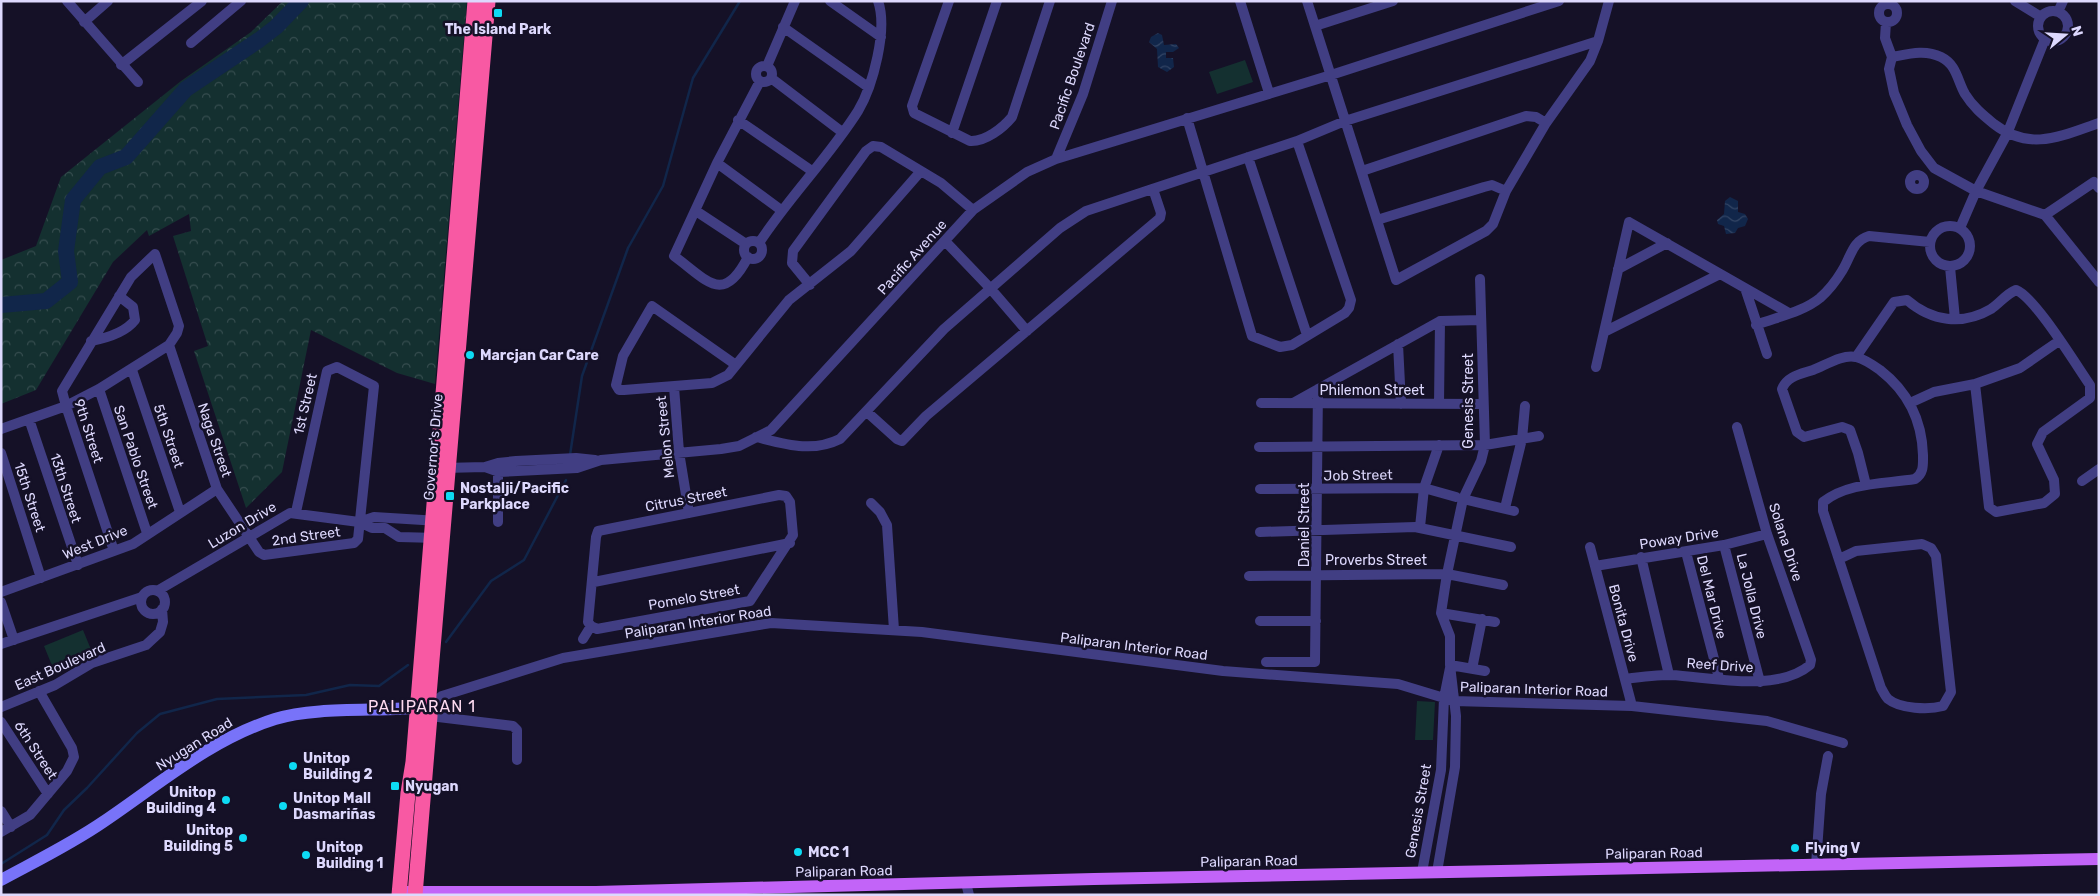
<svg xmlns="http://www.w3.org/2000/svg" width="2100" height="896" viewBox="0 0 2100 896" font-family="Rubik,sans-serif">
<style>
.forest{fill:url(#forest-crowns)}
.garden{fill:#143030}
.water{fill:url(#water-waves)}
.lines{fill:none;stroke-linecap:round;stroke-linejoin:round}
.stream{stroke:#11264a;stroke-width:2.5}
.river{stroke:#11264a;stroke-width:16}
.street{stroke:#413e83;stroke-width:10}
.secondary{stroke:#7873f9;stroke-width:12}
.primary{stroke:#c264f8;stroke-width:12}
.highway{stroke:#f859a3;stroke-width:15}
.poi-dot{fill:#0ddbf4;stroke:#151127;stroke-width:2}
.labels{text-anchor:middle;stroke-width:5;stroke-linejoin:round;paint-order:stroke}
.poi-label{font-size:14px;font-weight:bold;fill:#ddd8fd;stroke:#151127;text-anchor:start}
.street-label{font-size:14px;fill:#ddd8fd;stroke:#151127}
.quarter-label{font-size:16px;letter-spacing:1px;fill:#fddaf0;stroke:#151127}
</style>
<defs>
<pattern id="forest-crowns" width="20" height="18" patternUnits="userSpaceOnUse" patternTransform="scale(1.25)"><rect width="20" height="18" fill="#143030"/><path d="M2 6a3 3 0 1 1 6 0M12 15a3 3 0 1 1 6 0" fill="none" stroke="#364d4f"/></pattern>
<pattern id="water-waves" width="16" height="10" patternUnits="userSpaceOnUse" patternTransform="scale(1.25)"><rect width="16" height="10" fill="#11264a"/><path d="M0 5q4-4 8 0t8 0" fill="none" stroke="#334565"/></pattern>
</defs>
<rect width="100%" height="100%" fill="#151127"/>
<path class="forest" d="M283 1H467L435 384 397 373 311 330 282 472 246 508 194 351 208 346 173 236 191 231 189 214 149 236 147 230 113 262 36 390 1 404V260L36 246 61 177 181 81 251 32Z"/>
<path class="garden" d="M1245 60 1253 82 1217 94 1209 72Z
M83 630 92 652 53 668 44 646Z
M1417 701 1435 702 1433 740H1415Z"/>
<path class="water" d="M1158 33 1162 35 1164 45 1176 44 1179 48 1173 52H1166V58H1173L1174 67 1167 72 1158 67 1157 49 1149 42 1151 37Z
M1730 197 1738 201V212L1745 214 1748 219 1745 226 1738 228 1735 233 1726 234 1724 226 1718 224 1717 220 1724 214 1725 201Z"/>
<g class="lines">
<path class="stream" d="M570 455 582 376 628 248 663 186 693 78 740 1
M446 642 491 581 524 560 566 480
M1 864 47 835 64 810 87 788 137 733 160 714 217 699 306 695 350 685 379 686 408 665"/>
<path class="river" d="M1 305 46 301 70 282 66 251 73 200 100 167 126 157 186 89 259 40 276 27 301 1"/>
<path class="street" d="M67 1 138 82
M830 1 881 37
M949 1 912 106 914 113 970 141C985 142 1003 128 1012 117L1050 1
M1240 1 1269 93
M1307 1 1396 280 1486 231 1493 224 1506 191 1546 123 1590 61 1598 41 1609 1
M2015 1 2041 17
M1879 13a9 9 0 1 1 18 0a9 9 0 1 1-18 0Z
M2038 26a15 15 0 1 1 30 0a15 15 0 1 1-30 0Z
M2058 12 2063 1
M84 22 108 1
M1886 22 1885 38 1892 57 1889 69 1894 93 1907 125 1921 151 1934 168 1976 191 2045 215 2099 282
M1315 26 1393 1
M783 27 868 87
M191 43 241 1
M1892 57C1908 54 1925 49 1941 57 1957 65 1957 80 1965 94 1973 107 1983 115 1994 124 2030 152 2061 136 2099 123
M121 65 202 1
M767 66 795 1
M756 74a8 8 0 1 1 16 0a8 8 0 1 1-16 0Z
M771 78 842 132
M1187 118 1252 336 1280 347 1292 345 1345 313 1349 308 1351 300 1297 141
M738 120 812 171
M952 133 997 1
M1248 157 1307 335
M1056 159 1083 94 1112 1
M717 163 781 210
M1362 171 1526 116 1536 117 1546 123
M1910 182a7 7 0 1 1 14 0a7 7 0 1 1-14 0Z
M696 211 746 244
M2045 215 2094 182 2099 188
M1377 220 1484 187 1492 185 1506 191
M1930 246a20 20 0 1 1 40 0a20 20 0 1 1-40 0Z
M1960 228 1976 191 2007 134 2045 39
M945 241 990 288 1027 331
M744 250a9 9 0 1 1 18 0a9 9 0 1 1-18 0Z
M759 243C789 197 829 157 858 111 873 86 888 29 878 1
M748 257C723 306 707 280 674 256L717 163 760 81
M1950 267 1955 319
M1618 269 1667 243
M810 285 792 263 793 251 866 151 873 146 881 147 941 183 973 210
M1745 288 1767 354
M1756 325C1777 317 1803 312 1820 298 1829 290 1836 281 1842 271 1851 257 1852 241 1869 236L1930 242
M1604 332 1720 274
M91 341C107 338 125 333 135 320L133 307 119 296
M1398 344 1401 404
M169 345 217 489 259 552 264 555 354 543 358 539 374 386 337 367 327 371 296 512
M1856 357 1894 302 1907 300C1931 321 1962 326 1991 309 2000 303 2006 294 2016 290 2035 297 2076 365 2090 385V398L2043 432 2037 444 2054 480 2055 494 2044 503 1996 512 1989 507 1975 384
M736 365 652 306 623 356 616 385 619 390H624L712 383 728 375 789 300 851 251 921 171
M1596 367 1629 222 1789 313
M132 370 180 512
M674 387 679 452 689 513
M99 389 147 533
M1261 403 1483 404
M1293 403 1440 321 1480 320
M1910 403 1934 392 1975 384 2020 368 2059 341
M1439 404 1440 321
M867 412 897 439 902 441 926 416 1160 218 1161 213 1153 189
M29 419 78 565
M1 429 66 406 99 389 169 345 177 333 179 326 155 254 131 277 62 391 66 406 114 551
M756 437C785 444 812 453 840 439L944 329 1060 228 1086 211 1297 141 1345 121 1598 41
M1259 447 1485 445 1539 436
M1 453 41 578
M498 466V522
M485 467 499 472 577 468 601 460 721 449 739 446 771 430 973 210 1027 172 1056 159 1331 75 1559 1
M444 468 485 467 498 463 516 461 576 458 595 460
M2082 481 2099 469
M1260 489 1424 488 1456 497
M779 495 786 496 790 502 793 535 750 601 597 629 591 626 588 622 596 537 598 531Z
M1463 499 1514 511
M871 503 880 512 887 525 894 630
M1505 508 1522 439 1525 406
M359 522 374 517 439 521
M1420 527 1424 488 1439 445
M1260 532 1415 527 1511 547
M1724 545 1760 682
M1590 547 1632 706
M1686 552 1719 678
M1641 557 1669 675
M1839 559 1856 551 1922 544 1931 548 1936 556 1951 692 1943 706C1929 710 1900 709 1888 699 1885 696 1883 691 1881 688L1823 511V502C1848 482 1885 484 1915 479 1924 473 1923 465 1923 455 1922 420 1907 391 1880 370 1873 365 1864 359 1856 357 1842 354 1826 365 1813 370 1801 374 1787 376 1782 389L1797 432 1804 437 1842 427 1850 430 1858 453 1866 485
M1595 566 1724 545 1767 534
M1249 576 1447 574 1503 585
M594 582 790 543
M141 602a12 12 0 1 1 24 0a12 12 0 1 1-24 0Z
M157 591 290 513 359 522 372 528H385L399 537 437 538
M1 592 133 544 217 489
M1 602 14 640
M1441 613 1495 622
M1260 621H1316
M583 639 591 626
M1 644 142 597
M1266 662H1315L1318 389
M1450 665 1485 671
M1472 669 1482 619
M1625 679C1640 677 1655 675 1671 675 1711 677 1777 693 1810 665L1811 660 1767 534 1737 427
M1 707 55 685 92 663 146 645 160 632 163 622 162 609
M428 707 442 696 563 658 771 623 922 632 1223 671 1398 684 1454 701 1632 706 1767 721 1843 743
M430 716 513 726 517 730V760
M1 722 48 794
M1 811 11 827
M1 832 30 815 67 771 74 757 72 748 39 691
M1816 865 1821 794 1828 756
M1422 872 1441 770 1444 698 1450 668
M1437 872 1455 767 1456 716 1450 665V636L1441 613 1447 574 1463 499 1481 461 1485 445 1480 279
M966 883 969 895"/>
<path class="secondary" d="M1 880C36 861 71 844 103 822 158 785 211 739 275 719 317 706 379 712 426 707"/>
<path class="primary" d="M407 892H596L1094 879 2099 859"/>
<path class="highway" d="M399 895 408 793 413 762 475 1
M415 895 430 716 428 707 488 1"/>
</g>
<g class="poi-dot">
<rect x="493" y="8" width="10" height="10" rx="2.5"/>
<circle cx="470" cy="355" r="5"/>
<rect x="445" y="491" width="10" height="10" rx="2.5"/>
<circle cx="293" cy="766" r="5"/>
<rect x="390" y="781" width="10" height="10" rx="2.5"/>
<circle cx="226" cy="800" r="5"/>
<circle cx="283" cy="806" r="5"/>
<circle cx="243" cy="838" r="5"/>
<circle cx="1795" cy="848" r="5"/>
<circle cx="798" cy="852" r="5"/>
<circle cx="306" cy="855" r="5"/>
</g>
<g class="labels">
<g class="poi-label">
<text x="498" y="34" text-anchor="middle">The Island Park</text>
<text x="480" y="360">Marcjan Car Care</text>
<text x="460" y="493">Nostalji/Pacific<tspan x="460" dy="16">Parkplace</tspan></text>
<text x="303" y="763">Unitop<tspan x="303" dy="16">Building 2</tspan></text>
<text x="405" y="791">Nyugan</text>
<text x="216" y="797" text-anchor="end">Unitop<tspan x="216" dy="16">Building 4</tspan></text>
<text x="293" y="803">Unitop Mall<tspan x="293" dy="16">Dasmariñas</tspan></text>
<text x="233" y="835" text-anchor="end">Unitop<tspan x="233" dy="16">Building 5</tspan></text>
<text x="316" y="852">Unitop<tspan x="316" dy="16">Building 1</tspan></text>
<text x="1805" y="853">Flying V</text>
<text x="808" y="857">MCC 1</text>
</g>
<g class="street-label">
<text transform="translate(1072 76) rotate(-71)" y="5">Pacific Boulevard</text>
<text transform="translate(912 257) rotate(-48)" y="5">Pacific Avenue</text>
<text x="1372" y="395">Philemon Street</text>
<text transform="translate(1468 401) rotate(-90)" y="5">Genesis Street</text>
<text transform="translate(305 404) rotate(-77)" y="5">1st Street</text>
<text transform="translate(89 431) rotate(72)" y="5">9th Street</text>
<text transform="translate(169 436) rotate(71)" y="5">5th Street</text>
<text transform="translate(665 437) rotate(-96)" y="5">Melon Street</text>
<text transform="translate(215 440) rotate(71)" y="5">Naga Street</text>
<text transform="translate(433 447) rotate(-85)" y="5">Governor's Drive</text>
<text transform="translate(136 457) rotate(71)" y="5">San Pablo Street</text>
<text transform="translate(1358 475) rotate(-1)" y="5">Job Street</text>
<text transform="translate(66 488) rotate(72)" y="5">13th Street</text>
<text transform="translate(30 497) rotate(72)" y="5">15th Street</text>
<text transform="translate(686 499) rotate(-11)" y="5">Citrus Street</text>
<text transform="translate(242 525) rotate(-31)" y="5">Luzon Drive</text>
<text transform="translate(1304 525) rotate(-90)" y="5">Daniel Street</text>
<text transform="translate(306 536) rotate(-8)" y="5">2nd Street</text>
<text transform="translate(1679 538) rotate(-9)" y="5">Poway Drive</text>
<text transform="translate(95 542) rotate(-22)" y="5">West Drive</text>
<text transform="translate(1786 542) rotate(72)" y="5">Solana Drive</text>
<text x="1376" y="565">Proverbs Street</text>
<text transform="translate(1752 596) rotate(76)" y="5">La Jolla Drive</text>
<text transform="translate(694 597) rotate(-10)" y="5">Pomelo Street</text>
<text transform="translate(1712 597) rotate(76)" y="5">Del Mar Drive</text>
<text transform="translate(698 622) rotate(-9)" y="5">Paliparan Interior Road</text>
<text transform="translate(1624 623) rotate(75)" y="5">Bonita Drive</text>
<text transform="translate(1134 646) rotate(7)" y="5">Paliparan Interior Road</text>
<text transform="translate(1720 665) rotate(4)" y="5">Reef Drive</text>
<text transform="translate(60 666) rotate(-24)" y="5">East Boulevard</text>
<text transform="translate(1534 689) rotate(2)" y="5">Paliparan Interior Road</text>
<text transform="translate(194 744) rotate(-32)" y="5">Nyugan Road</text>
<text transform="translate(36 750) rotate(57)" y="5">6th Street</text>
<text transform="translate(1418 811) rotate(-80)" y="5">Genesis Street</text>
<text transform="translate(1654 853) rotate(-1)" y="5">Paliparan Road</text>
<text transform="translate(1249 861) rotate(-1)" y="5">Paliparan Road</text>
<text transform="translate(844 871) rotate(-1)" y="5">Paliparan Road</text>
</g>
<g class="quarter-label">
<text x="422" y="712">PALIPARAN 1</text>
</g>
</g>
<rect width="2100" height="896" fill="none" stroke="#ddd8fd" stroke-width="5"/>
<g transform="translate(2065 35) rotate(72)" stroke="#151127" stroke-width="4" paint-order="stroke">
<path d="M0-4L9 19L0 12L-9 19Z" fill="#ddd8fd"/>
<text y="-8" font-size="14" font-weight="bold" text-anchor="middle" fill="#ddd8fd">N</text>
</g>
</svg>
